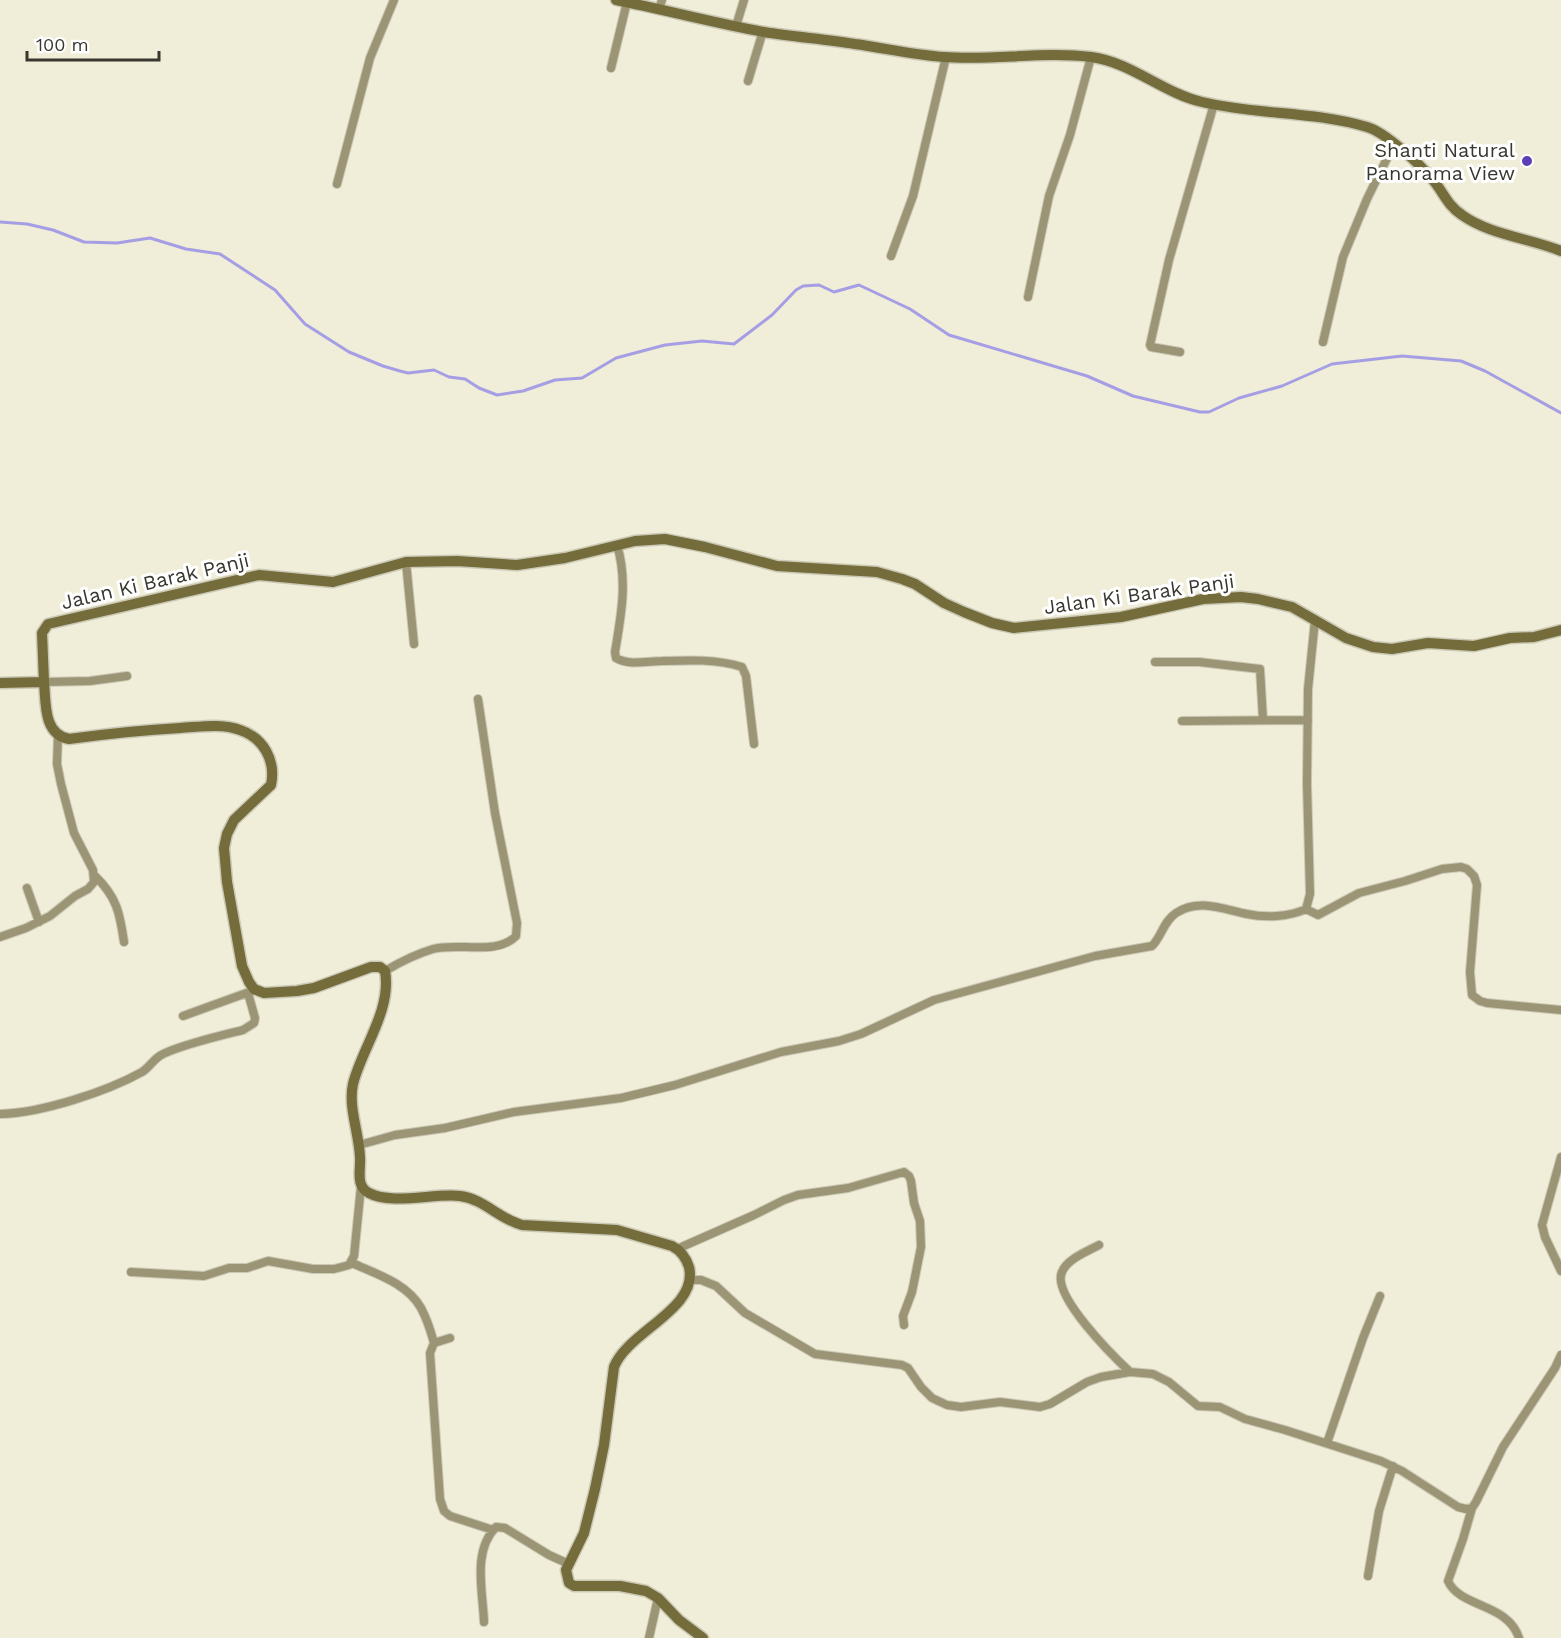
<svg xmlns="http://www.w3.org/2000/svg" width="1561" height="1638" viewBox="0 0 1561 1638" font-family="'Work Sans',sans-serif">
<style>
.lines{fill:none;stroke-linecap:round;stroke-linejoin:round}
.stream{stroke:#a69ee5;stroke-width:3}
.street-casing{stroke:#cbc9b6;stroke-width:10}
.secondary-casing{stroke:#cbc9b6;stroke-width:13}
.street{stroke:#9b9575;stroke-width:8}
.secondary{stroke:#746c3b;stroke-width:10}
.poi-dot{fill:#5c3eb6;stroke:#fff;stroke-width:2}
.labels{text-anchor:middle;stroke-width:6;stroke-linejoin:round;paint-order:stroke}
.poi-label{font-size:20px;fill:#38372f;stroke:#fff;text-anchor:end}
.street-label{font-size:20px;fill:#38372f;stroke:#fff}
</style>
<rect width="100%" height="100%" fill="#f0edd8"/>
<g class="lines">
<path class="stream" d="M0 222 27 224 53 230 84 242 117 243 150 238 186 249 220 254 275 290 305 324 349 352 383 366 400 371 408 373 434 370 449 377 465 379 479 388 497 395 523 391 555 380 582 378 616 358 665 345 702 341 734 344 772 315 796 290 803 286 819 285 834 292 859 285 910 309 949 335 1087 376 1133 396 1200 412H1209L1239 398 1282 386 1332 364 1402 356 1461 361 1485 371 1561 413"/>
<defs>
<path id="street" d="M659 9 662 0
M736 26 744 0
M611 68 627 2
M748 81 763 31
M337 184 370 58 394 0
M891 256 913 196 946 57
M1028 297 1049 196 1070 135 1091 57
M1323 342 1343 257 1367 199 1394 144
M1180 352 1151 347 1150 345 1169 260 1214 104
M617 545C628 581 621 616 615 652L616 658C630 666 647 661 662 661 688 660 717 659 742 667L746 676 754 744
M406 562 414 644
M1155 662H1199L1260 669 1263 720
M44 682 90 681 127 676
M1182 721 1308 720
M95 876C117 897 120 914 124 942
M27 888 39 922
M1306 909 1318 915 1359 893 1405 881 1442 869 1461 867 1467 869 1474 876 1477 885 1470 972 1472 995 1480 1001 1487 1003 1561 1010
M0 937 26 928 50 916 75 896 88 889 94 882 93 870 74 833 61 784 57 764 58 735
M385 971C400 962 416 954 433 949 458 942 497 956 516 936L517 923 495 813 478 699
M183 1016 252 991
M0 1114C41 1113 106 1092 142 1072 150 1067 154 1058 163 1054 184 1044 219 1036 243 1030L254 1023 255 1018 248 993
M359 1145 395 1135 445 1128 514 1112 621 1098 675 1085 781 1052 839 1041 861 1034 934 1000 1095 956 1152 946C1162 936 1163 922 1176 913 1198 898 1223 909 1247 914 1265 918 1289 917 1306 909L1310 894 1307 784 1308 689 1315 620
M1561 1157 1542 1225 1545 1237 1561 1271
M1099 1245C1088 1251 1067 1259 1062 1272 1051 1295 1114 1357 1130 1372
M677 1249 754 1215 784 1200 798 1195 848 1188 904 1172 909 1176 911 1181 914 1203 920 1221 921 1247 912 1292 903 1316 904 1325
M352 1263C376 1274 407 1283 421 1308 427 1319 431 1332 434 1343
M131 1272 204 1276 229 1268H247L268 1261 313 1269H334L349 1265 354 1256 361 1186
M690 1280H701L716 1286 745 1313 815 1354 902 1365 908 1368 921 1387 932 1398 947 1405 961 1407 1000 1402 1040 1407 1050 1404 1087 1382 1101 1377 1130 1372 1153 1374 1169 1382 1198 1406 1220 1407 1245 1419 1285 1430 1381 1461 1402 1471 1458 1507 1466 1509 1472 1508 1476 1502 1503 1447 1555 1368 1561 1355
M450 1338 434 1343 430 1353 440 1499 444 1511 450 1516 493 1530
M1327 1443 1363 1338 1380 1296
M1472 1508 1463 1539 1448 1581C1460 1608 1508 1603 1519 1638
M1368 1576 1379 1511 1393 1466
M484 1622C483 1592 472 1551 496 1527L505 1528 549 1555 569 1564
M649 1638 658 1598"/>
<path id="secondary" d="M616 0C666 10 715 23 764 32 794 37 825 39 855 44 884 48 914 55 944 57 993 61 1042 51 1091 57 1131 62 1163 93 1202 102 1257 115 1313 111 1367 127 1385 132 1421 165 1433 180 1444 193 1447 205 1462 215 1490 235 1529 238 1561 251
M44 682C46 703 43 734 69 739 106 734 143 730 180 728 200 727 221 723 240 730 264 738 276 761 271 785L234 820 227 834 224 848 227 882 242 966 249 982 254 989 264 993 297 991 314 988 371 967H380L385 971C392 1010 362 1048 353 1084 348 1107 359 1133 360 1157 361 1170 355 1186 369 1193 391 1205 435 1193 460 1196 484 1199 499 1219 522 1225L617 1230 672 1246C680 1250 686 1258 689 1267 699 1309 628 1331 614 1367L604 1445 595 1489 584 1533 566 1570 569 1583 574 1586H620L646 1591 658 1598 679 1620 703 1638
M0 683 44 682 42 633 48 624 259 575 333 582 406 562 457 561 517 565 565 558 635 541 665 539 705 547 777 566 877 572 902 579 915 584 944 603 964 612 992 623 1014 628 1121 617 1203 599 1241 597 1258 599 1292 607 1346 638 1373 647 1392 649 1428 643 1474 646 1510 638 1534 637 1561 630"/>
</defs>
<use href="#street" class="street-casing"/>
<use href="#secondary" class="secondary-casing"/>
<use href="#street" class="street"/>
<use href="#secondary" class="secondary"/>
</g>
<circle class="poi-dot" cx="1527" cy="161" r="6"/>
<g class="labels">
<g class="poi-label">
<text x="1515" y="157">Shanti Natural<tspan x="1515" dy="23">Panorama View</tspan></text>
</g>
<g class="street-label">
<text transform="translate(155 581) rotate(-13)" y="7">Jalan Ki Barak Panji</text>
<text transform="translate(1139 594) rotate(-8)" y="7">Jalan Ki Barak Panji</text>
</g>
</g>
<path d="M27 51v9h132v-9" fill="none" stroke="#38372f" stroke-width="3"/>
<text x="36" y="51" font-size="18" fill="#38372f" stroke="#ffffff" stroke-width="4.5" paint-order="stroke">100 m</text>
</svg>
